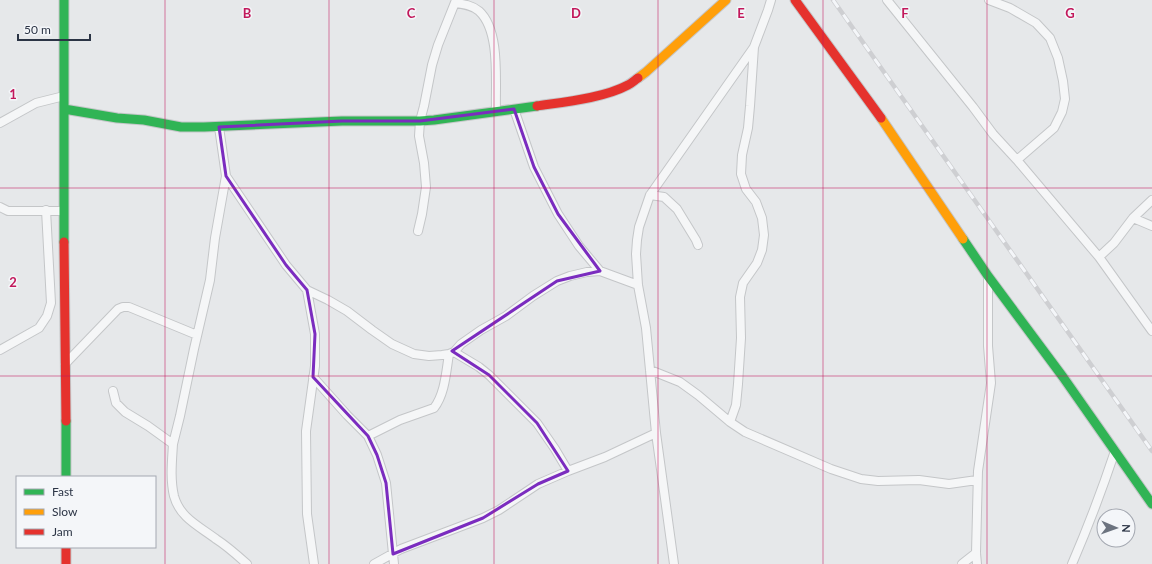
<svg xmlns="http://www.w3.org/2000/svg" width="1152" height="564" viewBox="0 0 1152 564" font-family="Lato,sans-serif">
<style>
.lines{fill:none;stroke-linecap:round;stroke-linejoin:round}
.street-casing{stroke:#c4c6c8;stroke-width:10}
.fast-casing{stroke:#c4c6c8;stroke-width:11}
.slow-casing{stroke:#c4c6c8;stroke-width:11}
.jam-casing{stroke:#c4c6c8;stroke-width:11}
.street{stroke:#f5f6f7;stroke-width:8}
.fast{stroke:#30b455;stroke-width:9}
.slow{stroke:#ff9f0a;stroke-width:9}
.jam{stroke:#e5322d;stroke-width:9}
.rail-casing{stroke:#cecfd2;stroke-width:4.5}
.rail{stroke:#f4f6f9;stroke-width:3;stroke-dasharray:9;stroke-linecap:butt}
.marked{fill:none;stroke:#7b2cbf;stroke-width:3;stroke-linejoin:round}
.grid{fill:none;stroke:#c2185b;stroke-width:1;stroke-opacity:0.55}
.grid-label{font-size:13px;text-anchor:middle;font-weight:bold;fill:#c2185b;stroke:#f4f6f9;stroke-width:3;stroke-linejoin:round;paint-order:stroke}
</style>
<rect width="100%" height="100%" fill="#e6e8ea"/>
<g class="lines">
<defs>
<path id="street" d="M887 0 973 107 993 134 1017 160 1099 257 1152 331
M989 0 1010 8 1036 23 1050 38 1058 58 1063 81 1065 99 1062 112 1054 128 1017 160
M455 3C463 4 472 5 479 11 501 31 495 83 496 111
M514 109 534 167 558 214 579 246 600 271 638 285
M0 123 36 103 64 96
M226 176 286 265 307 290 315 334V366L306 431 307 514 314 564
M650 195 664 197 677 209 696 240 698 245
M0 207 8 211H64
M1133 218 1152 226
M418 231 422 214 426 187 424 163 419 136 420 121 424 106 432 65 438 45 456 0
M1099 257 1114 243 1133 218 1152 200
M307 290 328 300 347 311 372 330 392 344 414 354 429 356 442 355 449 354 454 352 461 344 481 330 506 316 533 296 557 281 570 276 587 272 600 271
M0 350 39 328 47 316 51 303 46 210
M454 352 479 367 489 375 537 423 555 449 568 471
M65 364 118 309 123 307H129L197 335
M650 370 680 382 698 395 730 422 745 432 831 469 861 479 878 481 919 480 949 484 977 480
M313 377 347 415 368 436 377 455 386 483 394 564
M113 391 116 403 125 412 148 426 173 444 180 416 194 349 210 280 215 238 226 176 219 127
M730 422 736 405 738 384 741 338 740 297 743 283 757 263 762 250 764 235 762 218 756 202 746 189 741 174 742 155 748 128 750 106 754 47
M368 436 400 420 434 408C445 394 446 372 449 354
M173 444C172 461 170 479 174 496 180 518 199 526 216 539 227 546 237 555 247 564
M374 564 401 549 483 518 499 510 538 484 568 471 605 457 656 433
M674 564 656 433 646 328 638 285 636 254 637 240 639 227 650 195 754 47 768 10 771 0
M962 564 976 553
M977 564 976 553 978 471 991 383 988 346V276
M1072 564C1088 527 1102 490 1115 451"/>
<path id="fast" d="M64 0V242
M64 109 117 118 144 120 181 127H204L342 121H420L434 120 537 106
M963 239 988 276 1063 377 1152 504
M66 421V477"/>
<path id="slow" d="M638 78 646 72 726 0
M881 118 963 239"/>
<path id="jam" d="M795 0 881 118
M537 106C564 102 604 98 628 85 632 83 635 80 638 78
M64 242 66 421
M66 547V564"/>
</defs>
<use href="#street" class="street-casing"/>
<use href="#fast" class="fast-casing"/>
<use href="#slow" class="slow-casing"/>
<use href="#jam" class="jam-casing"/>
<use href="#street" class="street"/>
<use href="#fast" class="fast"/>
<use href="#slow" class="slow"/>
<use href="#jam" class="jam"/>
<defs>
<path id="rail" d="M833 0 1152 451"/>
</defs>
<use href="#rail" class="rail-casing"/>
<use href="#rail" class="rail"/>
</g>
<path class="marked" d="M514 109 534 167 558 214 600 271 557 281 452 351 489 375 537 423 568 471 538 484 483 518 393 554 386 483 377 455 368 436 313 377 315 334 307 290 286 265 226 176 219 127 342 121H420Z"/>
<path class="grid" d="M165 0V564M329 0V564M494 0V564M658 0V564M823 0V564M987 0V564M0 188H1152M0 376H1152"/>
<g class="grid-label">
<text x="247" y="18">B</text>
<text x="411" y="18">C</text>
<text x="576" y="18">D</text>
<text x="741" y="18">E</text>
<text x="905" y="18">F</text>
<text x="1070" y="18">G</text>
<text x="13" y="99">1</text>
<text x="13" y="287">2</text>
</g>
<rect x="16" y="476" width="140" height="72" fill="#f4f6f9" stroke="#a4a8b1"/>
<rect x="24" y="489" width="20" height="6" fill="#30b455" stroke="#a4a8b1"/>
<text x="52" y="496" font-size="12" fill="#2b3445">Fast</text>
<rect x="24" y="509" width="20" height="6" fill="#ff9f0a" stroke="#a4a8b1"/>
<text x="52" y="516" font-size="12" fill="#2b3445">Slow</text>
<rect x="24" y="529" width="20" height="6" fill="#e5322d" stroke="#a4a8b1"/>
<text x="52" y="536" font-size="12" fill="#2b3445">Jam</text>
<g transform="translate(1116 528) rotate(92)"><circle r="19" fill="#f4f6f9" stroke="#a4a8b1"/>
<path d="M0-3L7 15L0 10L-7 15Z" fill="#6c737f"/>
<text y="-6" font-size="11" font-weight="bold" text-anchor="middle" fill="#2b3445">N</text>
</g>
<path d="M18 34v6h72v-6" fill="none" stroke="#2b3445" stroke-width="2"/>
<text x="24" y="34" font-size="12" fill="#2b3445" stroke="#f4f6f9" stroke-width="3" paint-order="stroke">50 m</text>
</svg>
